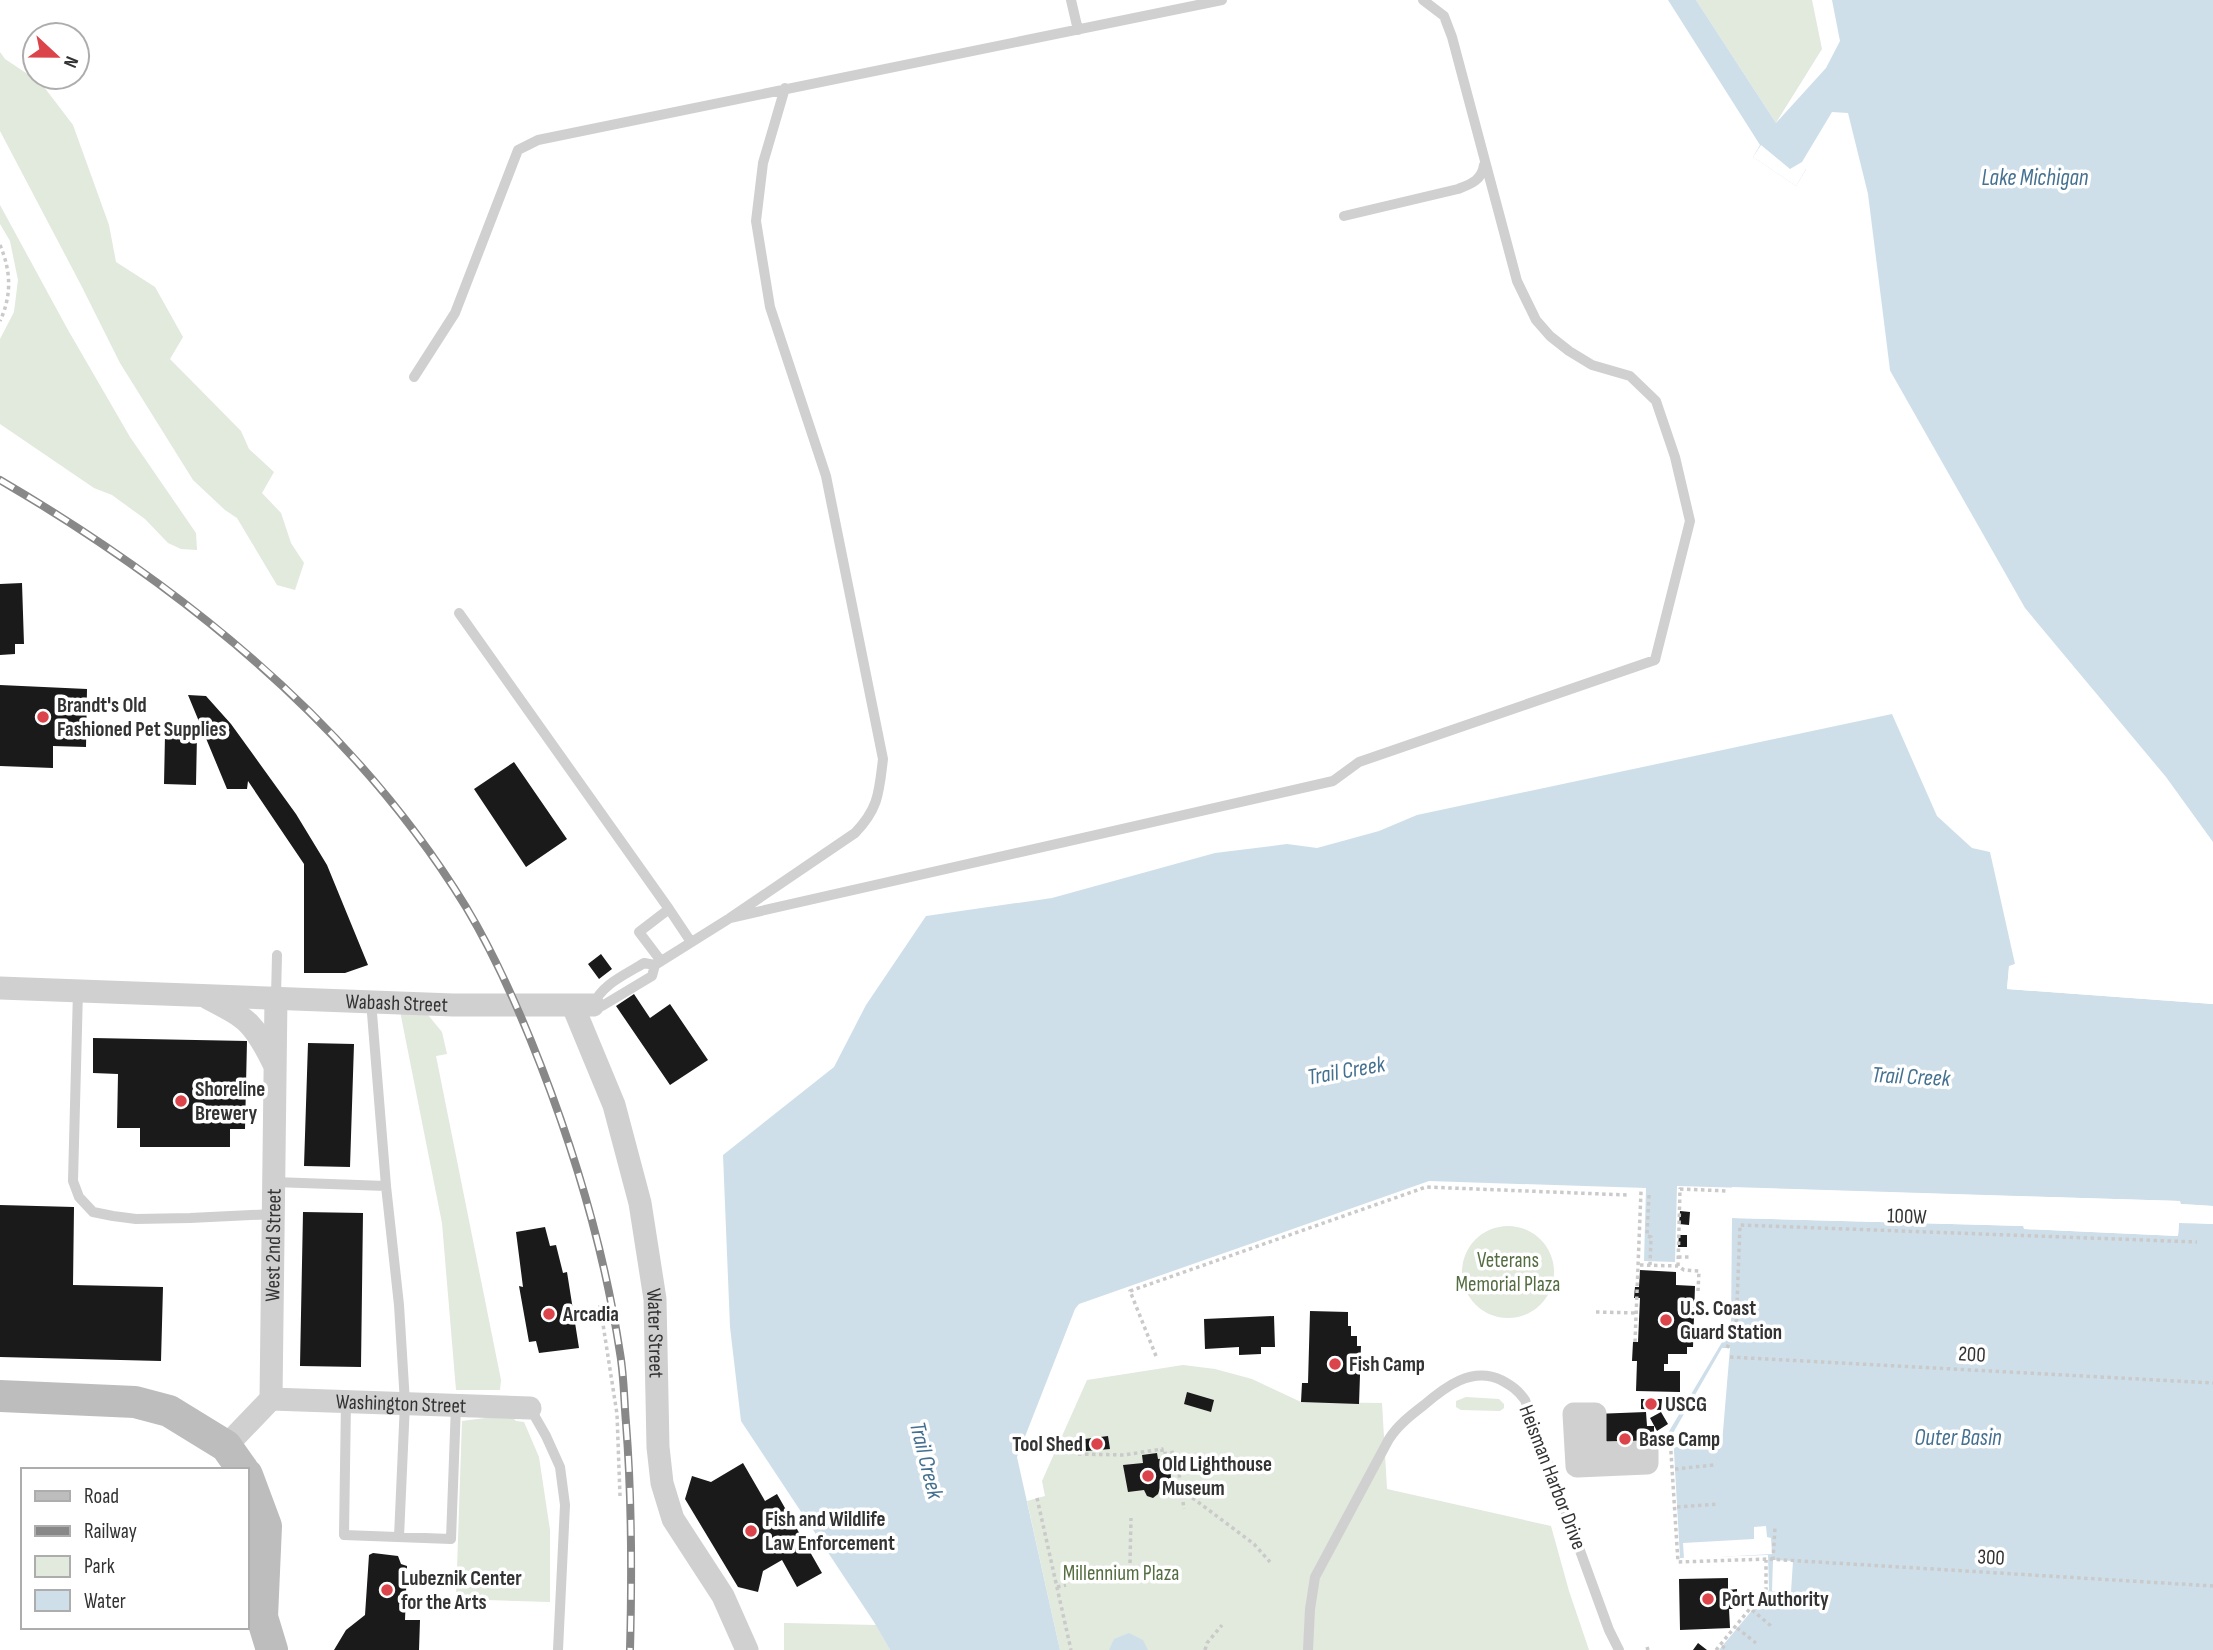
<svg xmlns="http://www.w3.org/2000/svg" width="2213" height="1650" viewBox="0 0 2213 1650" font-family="'Sofia Sans Condensed',sans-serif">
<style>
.green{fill:#e2e9dd}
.water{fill:#cedfea}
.pier{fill:#fff}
.building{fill:#1a1a1a}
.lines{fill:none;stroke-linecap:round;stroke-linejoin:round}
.path{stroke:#cacaca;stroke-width:3.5;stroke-dasharray:3.5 3.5;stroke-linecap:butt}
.lane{stroke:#d0d0d0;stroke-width:10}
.street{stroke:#d0d0d0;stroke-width:23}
.secondary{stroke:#bdbdbd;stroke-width:32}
.rail-casing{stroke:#888;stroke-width:8}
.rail{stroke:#fff;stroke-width:5;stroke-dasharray:16;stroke-linecap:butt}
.poi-dot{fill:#db444a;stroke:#fff;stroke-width:2.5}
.labels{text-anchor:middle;stroke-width:7;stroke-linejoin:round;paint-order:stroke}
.poi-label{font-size:21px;font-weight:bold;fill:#333;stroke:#fff;text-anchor:start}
.street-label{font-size:21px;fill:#333;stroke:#fff}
.park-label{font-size:21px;fill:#556d42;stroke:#fff}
.water-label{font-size:23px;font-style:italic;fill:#457191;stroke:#fff}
</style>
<rect width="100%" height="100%" fill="#fff"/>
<path class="green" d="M1696 0H1812L1822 49 1776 123Z
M0 52 5 59 41 83 73 125 109 225 116 262 155 287 183 337 170 359 241 431 249 449 274 472 262 493 281 513 291 543 304 563 295 590 277 585 237 518 225 510 193 480 120 363 81 285 0 131Z
M0 205 68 330 130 437 196 533 197 550 181 549 168 543 145 519 112 495 94 488 0 424V339L14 312 18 280 10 241 0 224Z
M400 1011 428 1015 442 1032 447 1054 436 1056 501 1380 500 1390H456L442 1223Z
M1462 1272a46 46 0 1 1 92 0a46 46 0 1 1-92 0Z
M1183 1365 1215 1369 1252 1379 1301 1402 1382 1403 1387 1489 1551 1526 1569 1591 1589 1650H1060L1027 1501 1045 1496 1042 1481 1087 1380Z
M1466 1397 1499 1399 1504 1404V1408L1500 1411 1461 1410 1456 1407V1401Z
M493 1417H512L516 1421 524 1422 539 1457 550 1530V1602L456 1599 462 1421Z
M784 1623 876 1625 890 1650H784Z"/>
<path class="water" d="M1668 0H1696L1776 123 1829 46 1820 0H2213V842L2166 777 2025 608 1888 367 1847 126 1836 120 1796 186 1753 157 1760 145Z
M1892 714 1937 816 1972 848 1990 852 2015 964 2009 967 2007 989 2213 1004V1206L2180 1204V1201L1677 1186 1675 1262 1644 1261 1646 1188 1429 1181 1079 1304 1075 1309 1017 1457 1060 1650H890L874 1622 741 1421 730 1327 723 1155 834 1067 866 1005 926 916 1052 898 1215 853 1287 844 1317 848 1379 831 1417 815Z
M1732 1218 2024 1226V1229L2178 1236 2179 1222 2213 1224V1650H1719L1769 1590 1768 1555 1680 1558 1673 1434 1668 1433 1731 1327Z
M1129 1633 1143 1640 1148 1650H1109L1114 1639Z"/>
<path class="pier" d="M1816 0H1832L1840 41 1826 68 1776 123 1825 46Z
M1832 112 1848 113 1868 194 1891 378 1885 367 1844 128 1837 125 1810 170 1806 169 1796 186 1753 157 1761 145 1790 169 1802 162Z
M2015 964 2018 965 2012 969 2011 985 2213 1001V1004L2007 989 2009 966Z
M1732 1187 2180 1201 2181 1204 2213 1206V1209L2180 1208 2177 1205 1732 1191Z
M1732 1215 2024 1222 2027 1226 2175 1232V1222L2178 1219 2213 1221V1224L2179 1223 2178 1236 2024 1229 2023 1226 1732 1218Z
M1722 1348H1730L1722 1443 1674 1447 1673 1433Z
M1766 1526 1767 1537 1771 1538 1772 1554 1684 1559 1683 1543 1754 1539V1527Z
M1773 1560 1793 1561 1791 1592 1772 1591Z"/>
<path class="building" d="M22 583 24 644H15V654L0 655V584Z
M0 685 87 689 86 747 53 746V768L0 766Z
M188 695 206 696 231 724 296 814 327 865 368 965 345 973H304V864L248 781 247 789H227Z
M165 735H197L196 785 164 784Z
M514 762 567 839 526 867 474 789Z
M601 954 612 969 599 979 588 964Z
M634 994 650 1018 670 1004 708 1060 670 1085 616 1006Z
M93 1038 247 1041 245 1129H230V1147H140V1128H117L118 1074 93 1073Z
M308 1043 354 1044 350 1167 304 1166Z
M0 1205 74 1207 73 1285 163 1287 161 1361 0 1357Z
M1680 1211 1690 1212 1689 1225 1679 1224Z
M303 1212 363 1213 361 1367 300 1366Z
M545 1227 550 1246 556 1245 563 1273 567 1272 579 1348 539 1353 536 1341 529 1342 519 1286 523 1287 516 1232Z
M1679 1235H1687V1247H1678Z
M1640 1270 1676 1272V1285L1695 1286 1693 1347H1687V1354H1668V1364H1664V1371H1680V1392L1636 1391 1637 1361H1632L1633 1342H1638L1640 1298H1634L1635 1287H1639Z
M1310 1311 1348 1312V1326H1351V1336H1357V1346H1361L1359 1404 1301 1402 1302 1383H1308Z
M1274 1316 1275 1347H1261V1354L1239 1355V1347L1205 1349 1204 1319Z
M1187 1392 1214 1400 1211 1412 1184 1404Z
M1641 1399H1662L1661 1410 1641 1409Z
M1646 1412 1647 1426H1654V1452L1595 1453V1414Z
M1661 1412 1668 1424 1657 1431 1650 1418Z
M1108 1436 1110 1449 1086 1451 1085 1439Z
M1082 1439 1084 1452 1075 1454 1073 1440Z
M1157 1453 1158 1459 1169 1458 1172 1487 1160 1488 1158 1494 1153 1498 1147 1496 1144 1490 1128 1492 1123 1465 1143 1463 1142 1455Z
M743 1463 765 1501 777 1494 822 1573 797 1587 782 1560 763 1571 758 1592 738 1587 685 1499 692 1476 711 1482Z
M373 1553 398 1556 401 1564 407 1566 405 1620H420L419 1650H334L346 1630 365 1615 369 1555Z
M1728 1578V1590L1737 1589V1609H1729L1730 1628 1680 1630 1679 1579Z
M1698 1643 1707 1650H1693Z"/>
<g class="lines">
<path class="path" d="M0 245C11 271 12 295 0 321
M1649 1195 1647 1236 1651 1237 1650 1265
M1678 1257H1691
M1640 1265 1678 1266 1684 1270 1699 1271 1698 1291
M1678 1266 1680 1189 1728 1191
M600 1305 617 1414 620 1496
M1596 1312 1636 1313
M1635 1342 1641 1191
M1727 1348 1736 1330 1740 1225 2197 1242
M1156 1356 1130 1291 1426 1187 1627 1195
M1730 1357 2213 1383
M1670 1437 1678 1562 1768 1559 2213 1586
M1078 1454 1124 1455 1162 1449V1454L1176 1452 1184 1509
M1675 1469 1714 1465
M1160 1491 1182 1490 1254 1544 1270 1562
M1037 1498 1071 1650
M1677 1507 1719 1504
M1773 1560 1775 1527
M1130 1563 1131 1518
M1057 1587 1066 1585
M1752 1610 1771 1626
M1737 1628 1756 1643
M1722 1646 1727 1650
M1647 1647 1648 1650
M1205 1650 1207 1643 1222 1625
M1716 1650 1766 1589V1560"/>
<path class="lane" d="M1071 0 1078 30
M1344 216 1458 189C1471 184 1482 180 1484 165
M414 377 455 313 518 150 538 140 1222 0
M459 613 669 909 639 932 661 961
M669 909 691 942
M730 918 1333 781 1359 762 1655 660 1690 521 1675 457 1656 401 1630 376 1592 365 1569 351 1550 336 1536 320 1517 281 1452 37 1444 16 1423 0
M655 965 652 976 602 1006 593 1005C602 984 625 975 644 963L655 965 730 918 855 833C879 808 879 792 883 759L826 476 770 307 756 221 763 163 785 88
M78 991 73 1181 79 1197 93 1212 113 1216 136 1219 190 1218 273 1214
M276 997 277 955
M371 1001 386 1186
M274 1182 386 1186 399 1305 405 1403 399 1537
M346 1401 344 1535 451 1539 456 1405
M530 1408 546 1436 560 1467 565 1505 558 1650
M1308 1650 1310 1609 1315 1577 1389 1439C1398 1425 1411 1415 1424 1405 1445 1387 1472 1366 1501 1380 1512 1386 1518 1390 1525 1400L1609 1630 1619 1650"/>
<g class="street">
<path id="s1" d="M0 988 453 1005H593"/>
<path d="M208 998C248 1019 253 1022 273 1062"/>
<path id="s2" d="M573 1006 614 1105 640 1203 655 1299 658 1447 662 1483 673 1519 723 1596 747 1650"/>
<path id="s3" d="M271 1399 530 1408"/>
<path d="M1574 1414H1595V1453L1647 1452V1463L1577 1466Z"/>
<path id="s4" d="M226 1446 271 1399 276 997"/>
</g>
<path class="secondary" d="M0 1396 135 1402 169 1411 226 1446 243 1470
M247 1475 266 1526 262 1617 272 1650"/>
<defs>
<path id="rail" d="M0 480C183 587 354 724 466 907 496 957 520 1012 541 1066 577 1159 605 1254 620 1353 624 1376 624 1400 626 1423 632 1499 632 1574 630 1650"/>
</defs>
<use href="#rail" class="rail-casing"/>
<use href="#rail" class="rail"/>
</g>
<g class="poi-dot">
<circle cx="43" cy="717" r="7"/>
<circle cx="181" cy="1101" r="7"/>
<circle cx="549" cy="1314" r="7"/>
<circle cx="1666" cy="1320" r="7"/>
<circle cx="1335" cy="1364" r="7"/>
<circle cx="1651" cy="1404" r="7"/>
<circle cx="1625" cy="1439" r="7"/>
<circle cx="1097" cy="1444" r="7"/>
<circle cx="1148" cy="1476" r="7"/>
<circle cx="751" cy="1531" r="7"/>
<circle cx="387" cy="1590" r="7"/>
<circle cx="1708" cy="1599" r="7"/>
</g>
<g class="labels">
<g class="poi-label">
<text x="57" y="712">Brandt's Old<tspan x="57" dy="24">Fashioned Pet Supplies</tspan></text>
<text x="195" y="1096">Shoreline<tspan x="195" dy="24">Brewery</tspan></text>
<text x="1680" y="1315">U.S. Coast<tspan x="1680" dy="24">Guard Station</tspan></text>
<text x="563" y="1321">Arcadia</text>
<text x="1349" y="1371">Fish Camp</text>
<text x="1665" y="1411">USCG</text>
<text x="1639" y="1446">Base Camp</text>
<text x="1083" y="1451" text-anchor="end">Tool Shed</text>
<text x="1162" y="1471">Old Lighthouse<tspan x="1162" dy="24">Museum</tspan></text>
<text x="765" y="1526">Fish and Wildlife<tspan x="765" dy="24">Law Enforcement</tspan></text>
<text x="401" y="1585">Lubeznik Center<tspan x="401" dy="24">for the Arts</tspan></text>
<text x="1722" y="1606">Port Authority</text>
</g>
<g class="street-label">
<text dy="7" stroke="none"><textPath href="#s1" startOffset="397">Wabash Street</textPath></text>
<text transform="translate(1907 1216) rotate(2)" y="7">100W</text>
<text dy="7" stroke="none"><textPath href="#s4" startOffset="219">West 2nd Street</textPath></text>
<text dy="7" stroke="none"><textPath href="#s2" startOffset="340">Water Street</textPath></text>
<text transform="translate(1972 1354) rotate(3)" y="7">200</text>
<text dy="7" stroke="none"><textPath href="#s3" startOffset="130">Washington Street</textPath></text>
<text transform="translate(1553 1477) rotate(69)" y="7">Heisman Harbor Drive</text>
<text transform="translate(1991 1557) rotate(3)" y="7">300</text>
</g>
<g class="park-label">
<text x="1508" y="1267">Veterans<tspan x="1508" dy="24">Memorial Plaza</tspan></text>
<text x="1121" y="1580">Millennium Plaza</text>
</g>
<g class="water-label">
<text x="2035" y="185">Lake Michigan</text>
<text transform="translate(1346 1070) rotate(-10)" y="8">Trail Creek</text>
<text transform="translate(1911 1076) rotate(3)" y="8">Trail Creek</text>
<text x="1958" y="1445">Outer Basin</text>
<text transform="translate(927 1460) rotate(76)" y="8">Trail Creek</text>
</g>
</g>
<rect x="21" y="1468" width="228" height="161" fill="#ffffff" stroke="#adadad" stroke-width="2"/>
<rect x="35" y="1491" width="35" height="10" fill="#bdbdbd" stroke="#adadad" stroke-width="2"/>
<text x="84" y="1503" font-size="21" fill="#333333">Road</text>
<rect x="35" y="1526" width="35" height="10" fill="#888888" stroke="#adadad" stroke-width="2"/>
<text x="84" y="1538" font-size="21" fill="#333333">Railway</text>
<rect x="35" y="1556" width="35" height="21" fill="#e2e9dd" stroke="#adadad" stroke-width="2"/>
<text x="84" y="1573" font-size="21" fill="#333333">Park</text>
<rect x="35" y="1590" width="35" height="21" fill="#cedfea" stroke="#adadad" stroke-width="2"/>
<text x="84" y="1608" font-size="21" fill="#333333">Water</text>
<g transform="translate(56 56) rotate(112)"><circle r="33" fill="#ffffff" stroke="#adadad" stroke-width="2"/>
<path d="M0-5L12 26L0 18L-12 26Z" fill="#db444a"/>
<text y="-10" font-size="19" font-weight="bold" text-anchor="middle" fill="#333333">N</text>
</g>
</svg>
